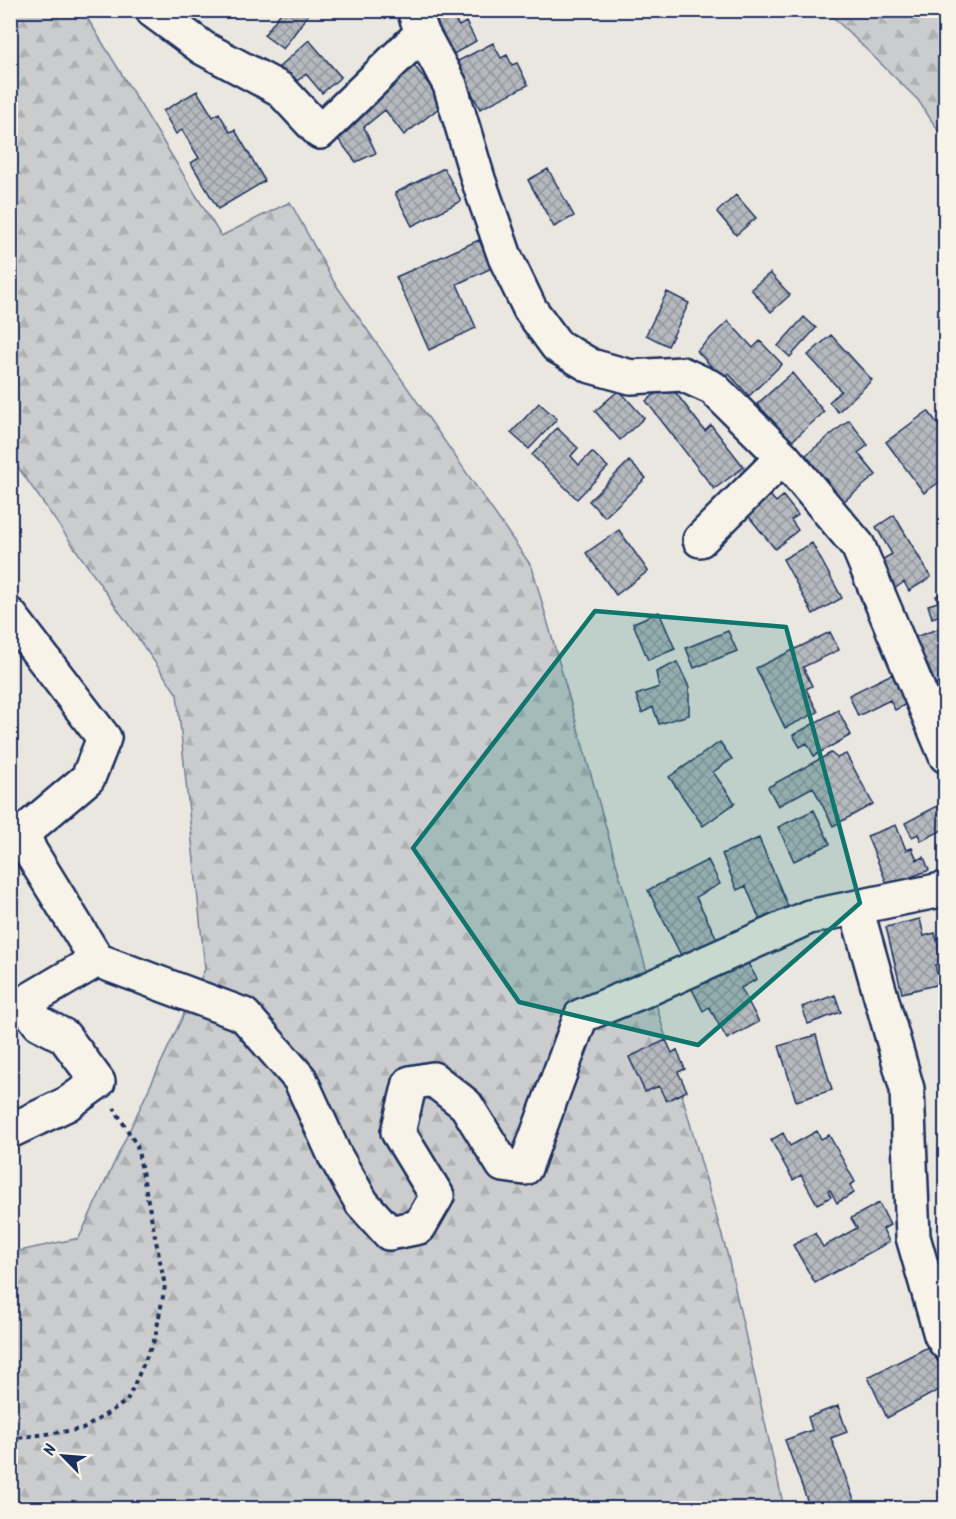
<svg xmlns="http://www.w3.org/2000/svg" width="956" height="1519" viewBox="0 0 956 1519" font-family="Kalam,sans-serif">
<style>
.forest{fill:url(#forest-firs);stroke:#737e96;stroke-width:1.5}
.building{fill:url(#building-cross-hatch);stroke:#1b2f5e;stroke-width:1.5}
.lines{fill:none;stroke-linecap:round;stroke-linejoin:round}
.minor-casing{stroke:#1b2f5e;stroke-width:38}
.path{stroke:#1b2f5e;stroke-width:4;stroke-dasharray:4.5 4.5;stroke-linecap:butt}
.minor{stroke:#f7f3e8;stroke-width:33}
.marked{fill:#0f766e;fill-opacity:0.2;stroke:#0f766e;stroke-width:4.5;stroke-linejoin:round}
</style>
<defs>
<pattern id="forest-firs" width="22" height="20" patternUnits="userSpaceOnUse" patternTransform="scale(1.5)"><rect width="22" height="20" fill="#cbcccd"/><path d="M5 1l3.5 6h-7zM16 11l3.5 6h-7z" fill="#aeb0b2"/></pattern>
<pattern id="building-cross-hatch" width="8" height="8" patternUnits="userSpaceOnUse" patternTransform="scale(1.5)"><rect width="8" height="8" fill="#b6babf"/><path d="M0 0l8 8M0 8l8-8" fill="none" stroke="#93989e"/></pattern>
</defs>
<rect width="100%" height="100%" fill="#eae7e0"/>
<filter id="ink" filterUnits="userSpaceOnUse"><feTurbulence type="fractalNoise" baseFrequency=".0167" numOctaves="2"/><feDisplacementMap in="SourceGraphic" scale="12" xChannelSelector="R" yChannelSelector="G"/><feConvolveMatrix kernelMatrix="1 2 1 2 8 2 1 2 1" color-interpolation-filters="sRGB"/></filter>
<g filter="url(#ink)">
<path class="forest" d="M11 11H83L221 236 290 202 334 282 532 567 728 1257 784 1508H11L10 1253 79 1238 205 969 177 694 11 457Z
M827 11H945V141L918 100Z"/>
<path class="building" d="M283 10H302L308 15 283 49 264 35Z
M437 10H444L449 20 454 18 459 26 466 22 476 41 452 55 429 15Z
M309 40 341 77 322 93 306 74 292 85 278 68Z
M493 43 501 58 507 55 512 65 517 63 528 85 480 109 456 62Z
M413 64 444 104 404 135 385 110 364 127 376 153 356 162 338 139 346 133 338 123Z
M197 91 213 117 219 113 230 132 235 130 265 181 218 209 191 163 199 158 182 130 176 134 163 111Z
M444 168 461 201 412 226 395 193Z
M548 169 574 216 554 227 528 180Z
M736 195 756 218 736 235 717 212Z
M479 240 492 268 457 284 476 328 429 350 396 277Z
M770 273 790 295 771 312 751 289Z
M667 292 689 303 668 346 646 335Z
M804 317 816 328 790 357 778 346Z
M728 321 753 348 760 341 782 364 749 396 728 373 723 379 697 351Z
M831 335 872 380 838 412 829 402 841 391 808 355Z
M792 373 824 412 792 441 757 404Z
M669 384 705 431 711 425 744 467 714 489 646 401Z
M619 390 644 418 620 440 595 411Z
M539 403 557 419 529 449 511 433Z
M928 411 946 435V477L924 493 886 442Z
M849 420 868 445 858 453 876 475 843 502 806 455Z
M557 428 578 448 571 456 579 465 592 452 608 467 577 499 532 455Z
M629 461 646 478 605 517 589 501Z
M769 494 776 502 783 496 798 515 791 520 798 530 775 549 746 513Z
M894 515 931 577 909 591 904 582 894 589 878 562 892 554 876 527Z
M619 530 648 571 616 595 586 553Z
M812 543 842 598 813 614 783 559Z
M946 593V613L932 618 928 605 938 602 936 596Z
M659 612 675 649 648 660 633 623Z
M946 626V681L929 687 912 638Z
M728 631 737 651 694 668 686 648Z
M830 632 839 650 803 667 812 686 806 689 818 712 785 728 756 668Z
M677 662 689 687V715L659 724 653 707 642 713 636 695 659 687 656 672Z
M892 674 907 704 895 710 890 700 858 716 849 695Z
M838 710 851 735 814 756 807 743 800 747 793 735Z
M720 742 732 759 713 772 735 803 703 826 669 777Z
M831 753 837 758 846 754 873 804 833 826 813 787 778 806 768 787Z
M943 803 946 807V828L921 841 918 834 912 837 905 823Z
M814 810 830 844 794 861 778 827Z
M896 825 906 850 912 848 917 860 924 857 929 870 888 886 867 836Z
M759 838 790 911 761 923 746 886 737 890 722 854Z
M708 860 720 884 696 897 718 941 683 959 648 890Z
M920 919 924 936 935 933 943 963 935 965 940 984 902 993 886 927Z
M745 958 757 979 741 988 759 1022 727 1039 709 1007 703 1011 691 987Z
M835 995 841 1012 808 1024 802 1007Z
M816 1035 832 1090 796 1101 779 1046Z
M666 1040 672 1053 677 1050 685 1069 678 1072 687 1091 666 1101 659 1086 645 1092 629 1057Z
M817 1131 821 1139 829 1135 855 1182 850 1185 854 1193 837 1203 830 1190 828 1191 831 1197 817 1204 801 1175 793 1180 771 1140 783 1133 790 1146Z
M879 1203 890 1225 883 1229 889 1242 815 1283 793 1245 815 1233 823 1247 857 1228 851 1218Z
M928 1347 946 1373V1386L887 1418 868 1377Z
M838 1406 847 1432 831 1438 857 1508H810L785 1440 812 1430 808 1417Z"/>
<g class="lines">
<defs>
<path id="minor" d="M414 10 422 33 450 85 478 179 505 257 530 309 557 346 591 366 631 377 682 374 713 388 783 457 858 546 946 756
M153 11 203 48 280 89 320 132 422 33
M700 540 783 457
M10 615 104 738 88 778 23 833 30 851 97 960 244 1015 300 1079 334 1154 362 1203 389 1233 419 1227 437 1196 398 1132 410 1083 433 1079 466 1105 503 1165 525 1168 581 1016 650 988 809 917 946 889
M856 908 907 1089 913 1237 941 1335 946 1343
M10 1131 67 1104 98 1082 64 1036 39 1023 24 1003 97 960"/>
</defs>
<use href="#minor" class="minor-casing"/>
<path class="path" d="M10 1439 83 1429 127 1401 155 1338 165 1286 137 1146 114 1108"/>
<use href="#minor" class="minor"/>
</g>
</g>
<path class="marked" d="M595 611 786 627 860 903 698 1045 519 1002 413 848Z"/>
<rect width="956" height="1519" fill="none" stroke="#f7f3e8" stroke-width="36"/>
<rect x="18" y="18" width="920" height="1483" fill="none" stroke="#1b2f5e" stroke-width="2" filter="url(#ink)"/>
<g transform="translate(63 1456) rotate(295)" stroke="#f7f3e8" stroke-width="4.5" paint-order="stroke">
<path d="M0-4.5L10 22L0 15L-10 22Z" fill="#1b2f5e"/>
<text y="-9" font-size="16" font-weight="bold" text-anchor="middle" fill="#1b2f5e">N</text>
</g>
</svg>
